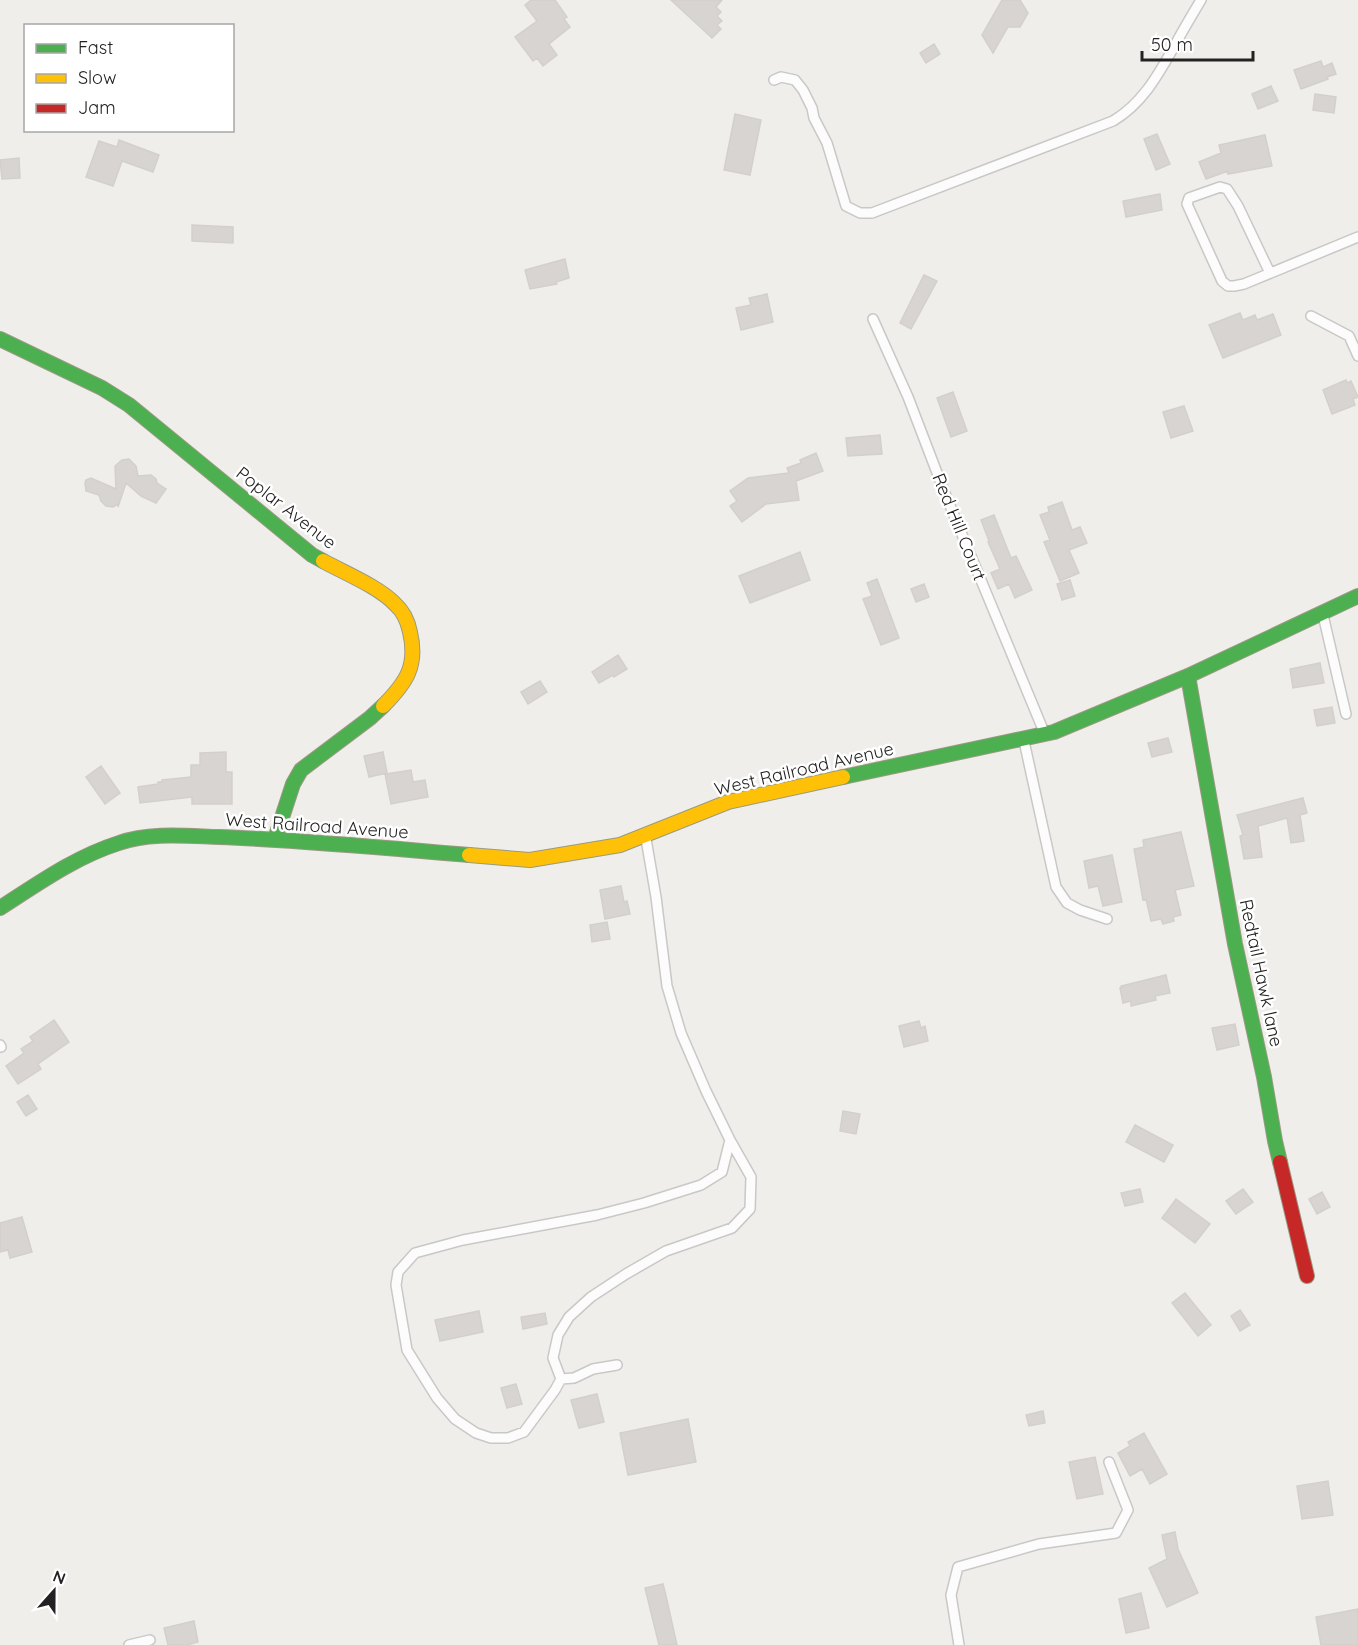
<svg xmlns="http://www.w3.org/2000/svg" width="1358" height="1645" viewBox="0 0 1358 1645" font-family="Quicksand,sans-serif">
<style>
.building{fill:#d7d4d2;stroke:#d3d0cc;stroke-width:1.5}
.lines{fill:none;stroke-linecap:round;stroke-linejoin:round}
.lane-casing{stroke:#c9c8c7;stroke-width:12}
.fast-casing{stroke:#999a82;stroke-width:16}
.slow-casing{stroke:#999a82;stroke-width:16}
.jam-casing{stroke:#999a82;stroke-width:16}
.lane{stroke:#fdfcfc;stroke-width:9}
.fast{stroke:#4caf50;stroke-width:14}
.slow{stroke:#ffc107;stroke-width:14}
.jam{stroke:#c62828;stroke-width:14}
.labels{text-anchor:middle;stroke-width:5;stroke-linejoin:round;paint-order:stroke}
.street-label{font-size:18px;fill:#222;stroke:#fff}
</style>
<rect width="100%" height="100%" fill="#f0eeeb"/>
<path class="building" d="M531 0H555L567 17 564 19 570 27 549 44 557 55 543 66 537 58 533 61 515 37 537 21 525 5Z
M671 0H722L716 7 721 12 717 16 722 21 717 25 721 29 712 38Z
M1002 0H1020L1028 13 1020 27H1008L993 53 982 35Z
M934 44 940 54 926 63 920 53Z
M1321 61 1323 67 1332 63 1336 74 1327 77 1328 79 1301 89 1294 70Z
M1271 86 1278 101 1258 109 1252 94Z
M1315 94 1336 97 1334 113 1313 110Z
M735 114 761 120 750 175 724 170Z
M1157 134 1170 164 1156 170 1144 139Z
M1265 135 1272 166 1228 174V171L1206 179 1199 162 1221 153 1219 145Z
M119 140 159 155 153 172 122 161 113 186 86 177 99 141 117 147Z
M19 158 20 178 2 179 0 160Z
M1160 194 1162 210 1126 217 1123 201Z
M192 225 233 227V243L192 241Z
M565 259 569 278 556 282 557 284 530 289 525 270Z
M924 275 937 281 911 329 900 323Z
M767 294 773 322 741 330 736 308 751 305 749 298Z
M1240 313 1243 320 1255 315 1257 320 1273 314 1281 335 1223 358 1209 325Z
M1346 380 1347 383 1351 381 1358 397 1353 399 1355 405 1332 414 1323 390Z
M953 392 967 431 951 437 937 398Z
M1184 406 1193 431 1171 438 1163 412Z
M880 435 882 454 848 456 846 438Z
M816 453 823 471 796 481 799 500 766 504 742 522 730 506 737 501 730 491 748 478 789 473 787 468 801 463 800 460Z
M129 459 136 466 138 476 151 475 156 479 157 483 166 489 156 503 141 496 126 483 118 507V504L113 507 106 506 101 501 99 495 86 491 85 483 86 480 91 478 116 489 115 466 122 460Z
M1062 502 1072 530 1080 527 1087 543 1069 550 1079 573 1060 581 1044 542 1050 540 1040 515 1049 512 1048 507Z
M994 515 1011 558 1016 556 1032 590 1015 598 1009 584 998 589 991 573 1000 569 988 542 989 541 981 520Z
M800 552 810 580 750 603 739 576Z
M877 579 899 638 881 645 863 599 872 596 867 583Z
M1070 580 1075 596 1062 600 1057 584Z
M924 584 929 597 916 602 911 589Z
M618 655 627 669 614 677 613 675 599 683 592 672Z
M1320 663 1324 683 1293 688 1290 669Z
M540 681 547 692 528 704 521 692Z
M1332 707 1335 723 1317 726 1314 710Z
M1168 738 1172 752 1152 757 1148 743Z
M226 752V772H232V804H192V797L140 803 138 787 158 784V782H162V780L191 777V765H200V753Z
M383 752 387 773 369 777 364 756Z
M101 766 120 793 105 804 86 777Z
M411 770 413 782 425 780 428 797 391 804 385 774Z
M1303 798 1307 813 1300 815 1304 841 1291 843 1287 818 1258 826 1262 857 1244 859 1240 836 1243 835 1237 815Z
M1181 832 1194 886 1175 890 1181 915 1173 917 1174 921 1163 924 1161 919 1151 921 1146 899 1143 900 1134 849 1144 847 1143 840Z
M1112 855 1122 902 1103 906 1098 886 1089 888 1084 861Z
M621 886 624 902 627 901 630 914 605 919 600 890Z
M607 922 610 939 592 942 590 925Z
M1166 975 1170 993 1155 996 1156 1000 1131 1006V1001L1123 1003 1120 988H1121V986Z
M54 1020 69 1042 38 1064 41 1069 18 1084 6 1066 24 1053 21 1049 33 1041 30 1037Z
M919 1021 921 1028 925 1026 928 1041 904 1047 899 1026Z
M1235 1024 1239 1045 1217 1050 1212 1028Z
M28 1095 37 1109 26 1116 17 1102Z
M843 1111 860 1114 856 1134 840 1131Z
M1135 1125 1173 1145 1164 1162 1126 1142Z
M1140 1189 1143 1202 1125 1206 1121 1193Z
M1243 1189 1253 1202 1236 1214 1226 1201Z
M1322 1192 1330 1207 1317 1214 1309 1199Z
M1176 1199 1210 1224 1195 1243 1162 1218Z
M22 1217 32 1252 10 1258 8 1250 0 1252V1223Z
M1185 1293 1211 1325 1198 1336 1172 1303Z
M1240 1310 1250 1325 1240 1331 1231 1316Z
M479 1311 483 1332 440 1341 435 1320Z
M545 1313 547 1324 523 1329 521 1317Z
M516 1384 522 1404 507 1408 501 1388Z
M597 1394 604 1422 579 1428 571 1400Z
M1043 1411 1045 1423 1029 1426 1026 1415Z
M688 1419 696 1462 628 1475 620 1433Z
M1144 1433 1167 1474 1150 1484 1142 1469 1130 1476 1118 1453 1130 1446 1128 1442Z
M1095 1457 1103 1494 1077 1499 1069 1462Z
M1328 1481 1333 1515 1302 1519 1297 1486Z
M1175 1532 1178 1549 1198 1593 1167 1607 1149 1568 1167 1559 1162 1535Z
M663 1584 666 1596 677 1645H659L645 1588Z
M1141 1593 1149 1628 1126 1633 1119 1599Z
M1358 1609V1645H1321L1316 1617Z
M194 1621 198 1642 187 1645H168L164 1628Z"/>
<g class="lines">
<defs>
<path id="lane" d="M774 80 781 77 795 80 803 90 812 108 814 118 827 143 846 206 860 213H872L1113 121C1143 103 1158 75 1175 45 1183 30 1192 15 1201 0
M1270 273 1238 206 1227 189 1220 187 1189 198 1187 204 1222 281 1228 286H1234L1244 284 1358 237
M1311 316 1349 336 1358 356
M873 319 908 397 944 491 1044 732
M1323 615 1346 714
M1024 741 1056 887 1067 903 1080 910 1107 919
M0 1045 1 1047
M617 1365 593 1369 574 1378 561 1379 553 1358 558 1335 569 1317 591 1297 626 1274 666 1251 732 1228 750 1209 751 1177 730 1140
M561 1379 555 1390 524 1432 508 1438H491L476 1433 455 1419 437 1398 407 1350 396 1285 398 1272 415 1253 463 1240 597 1215 644 1203 701 1185 722 1172 730 1140 706 1091 681 1033 667 986 656 897 646 839
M129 1645 150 1640
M959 1645 951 1595 958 1567 1039 1544 1116 1533 1128 1510 1109 1462"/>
<path id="fast" d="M0 339 102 388 129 405 312 555 323 561
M1188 676 1235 944 1264 1077 1275 1141 1280 1162
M843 777 1054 732 1188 676 1358 596
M275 839 293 784 301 770 370 718 383 706
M0 908C39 883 75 857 119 843 150 832 187 836 219 837 302 840 385 848 469 855"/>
<path id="slow" d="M323 561C345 573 379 587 395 604 403 611 408 622 410 632 418 666 406 683 383 706
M469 855 530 860 620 845 728 802 843 777"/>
<path id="jam" d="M1280 1162 1307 1276"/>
</defs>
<use href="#lane" class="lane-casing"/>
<use href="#fast" class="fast-casing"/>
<use href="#slow" class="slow-casing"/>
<use href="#jam" class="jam-casing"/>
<use href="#lane" class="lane"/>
<use href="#fast" class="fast"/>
<use href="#slow" class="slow"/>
<use href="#jam" class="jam"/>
</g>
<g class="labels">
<g class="street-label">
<text transform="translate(286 508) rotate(38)" y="6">Poplar Avenue</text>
<text transform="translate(959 527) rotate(68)" y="6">Red Hill Court</text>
<text transform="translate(804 769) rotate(-13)" y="6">West Railroad Avenue</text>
<text transform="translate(317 826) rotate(4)" y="6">West Railroad Avenue</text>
<text transform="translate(1261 973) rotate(78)" y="6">Redtail Hawk lane</text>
</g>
</g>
<rect x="24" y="24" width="210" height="108" fill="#ffffff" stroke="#a7a7a7" stroke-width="1.5"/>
<rect x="36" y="44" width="30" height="9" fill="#4caf50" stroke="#a7a7a7" stroke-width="1.5"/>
<text x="78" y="54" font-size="18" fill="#222222">Fast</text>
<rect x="36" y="74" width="30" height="9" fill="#ffc107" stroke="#a7a7a7" stroke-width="1.5"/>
<text x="78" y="84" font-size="18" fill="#222222">Slow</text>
<rect x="36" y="104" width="30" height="9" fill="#c62828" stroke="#a7a7a7" stroke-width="1.5"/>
<text x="78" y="114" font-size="18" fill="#222222">Jam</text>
<g transform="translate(54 1591) rotate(21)" stroke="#ffffff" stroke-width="4.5" paint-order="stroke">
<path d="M0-4.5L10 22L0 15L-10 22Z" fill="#222222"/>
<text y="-9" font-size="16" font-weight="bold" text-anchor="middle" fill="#222222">N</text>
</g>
<path d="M1142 51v9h111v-9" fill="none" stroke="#222222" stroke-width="3"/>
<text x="1151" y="51" font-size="18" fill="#222222" stroke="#ffffff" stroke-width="4.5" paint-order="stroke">50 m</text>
</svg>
